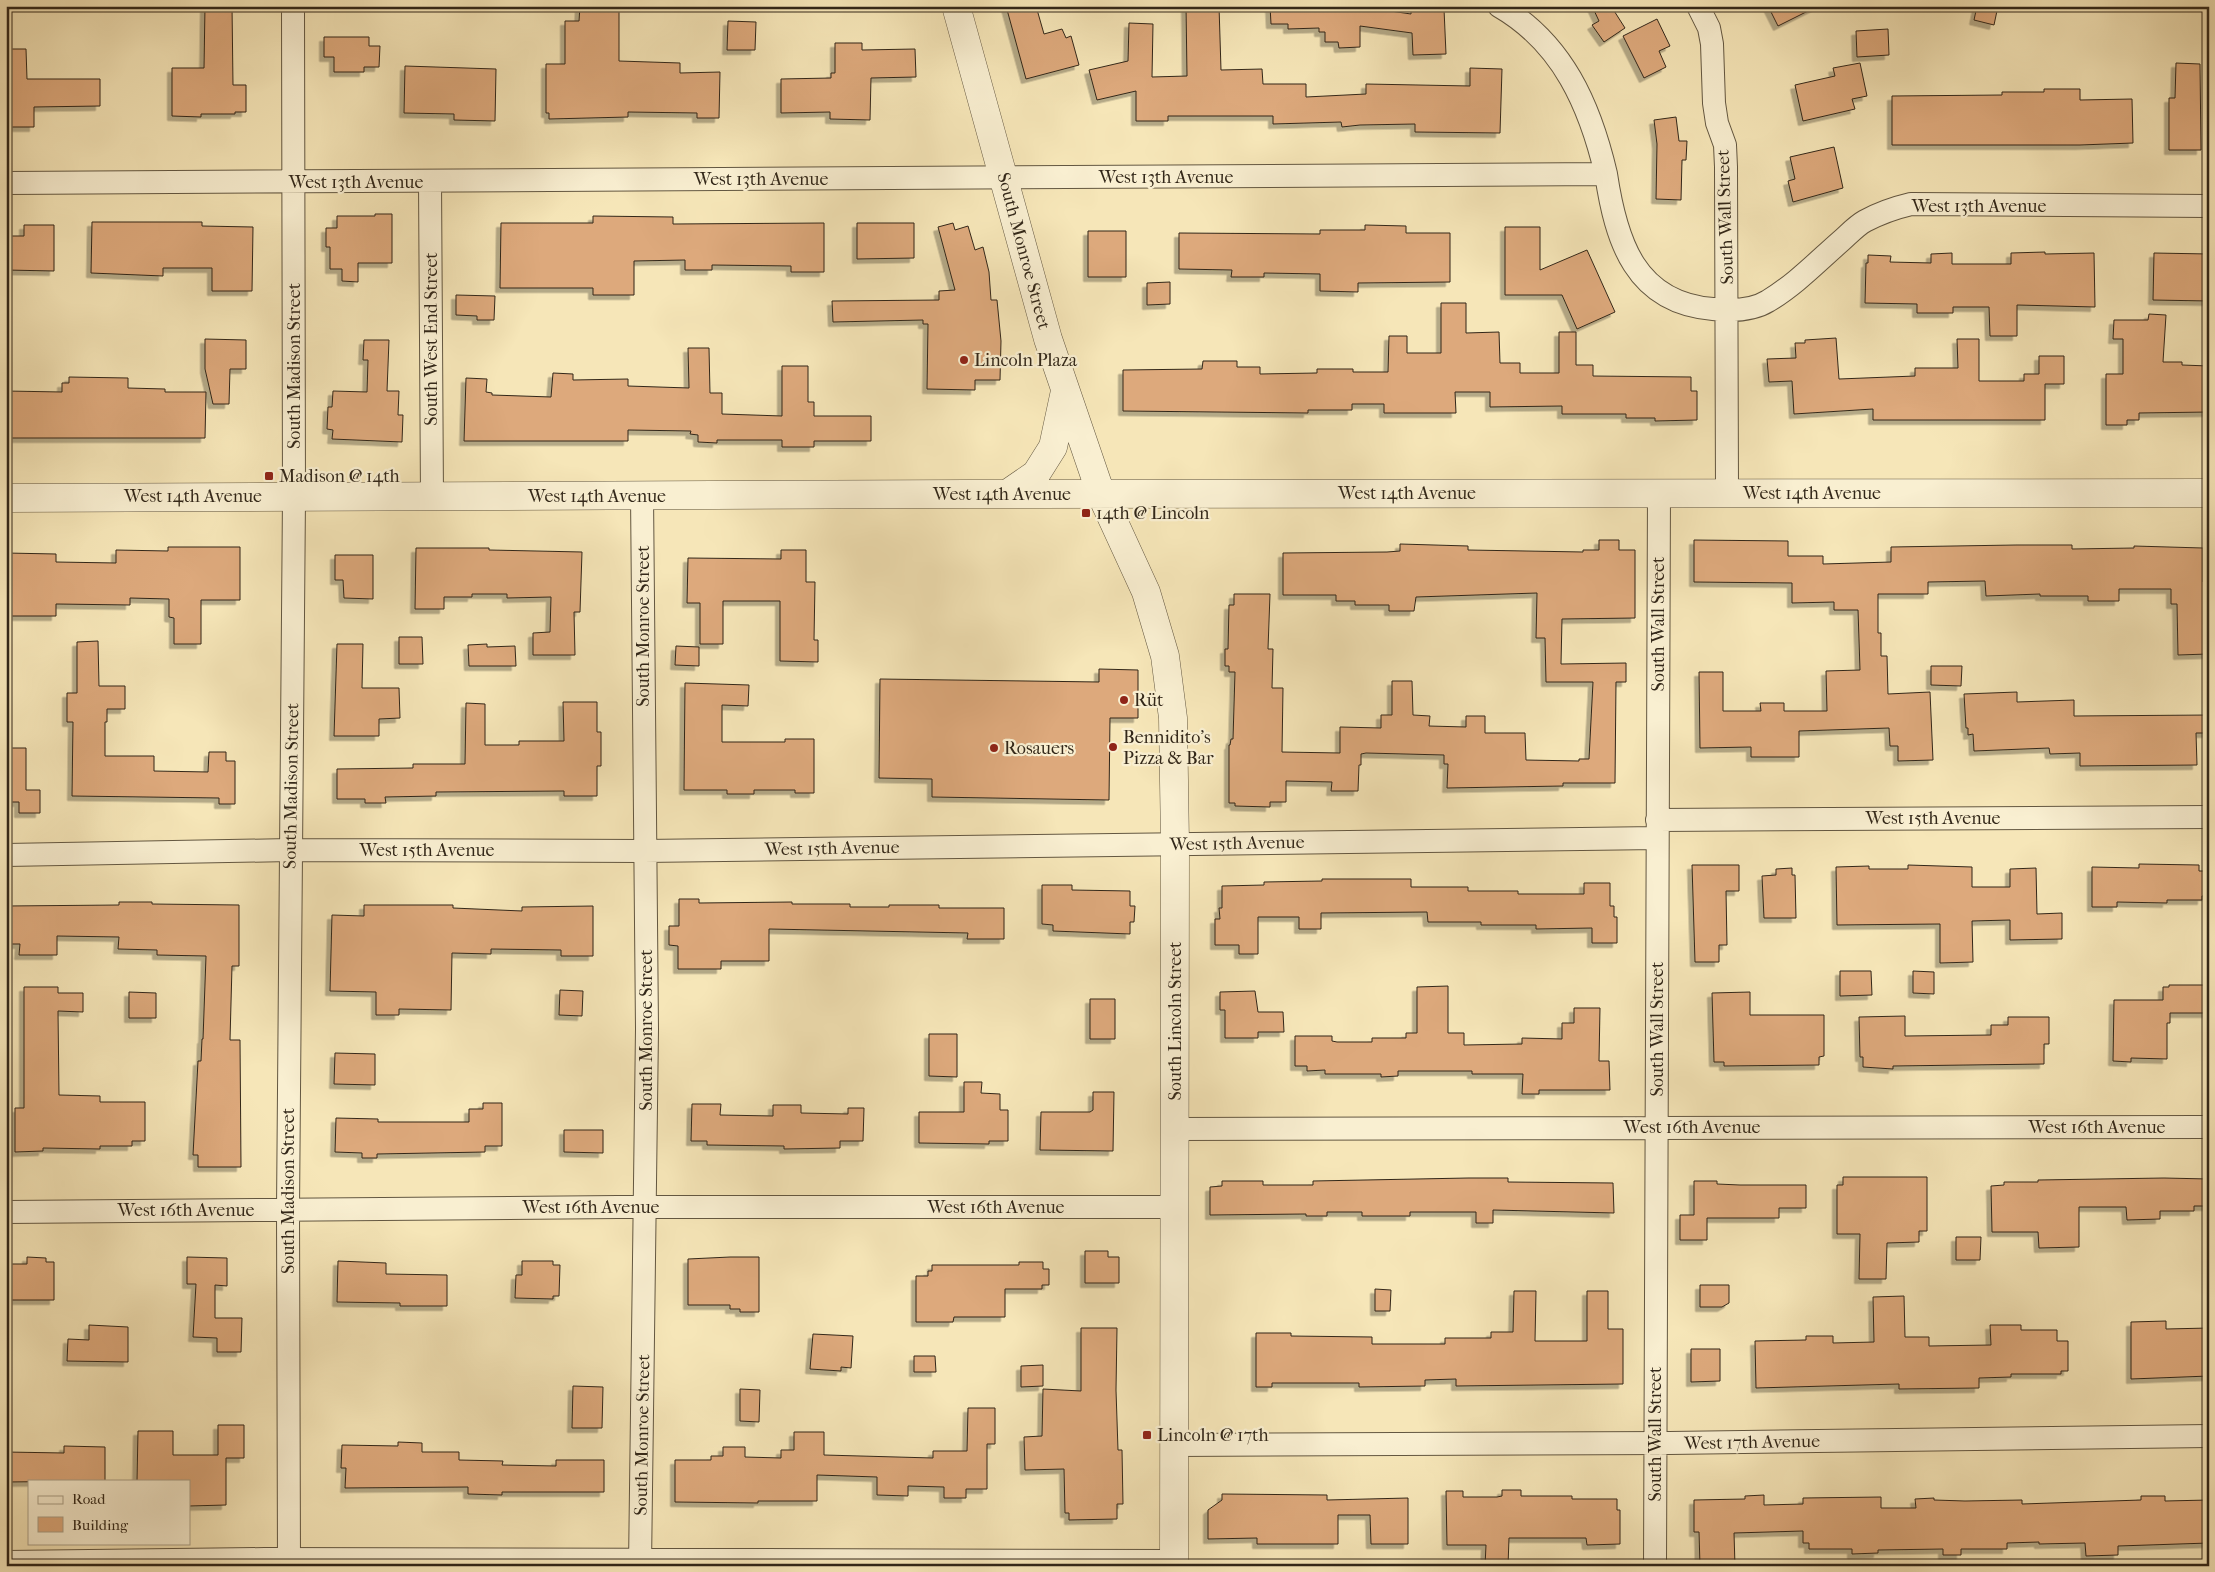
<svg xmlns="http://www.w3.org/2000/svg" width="2215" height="1572" viewBox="0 0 2215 1572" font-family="'IM FELL French Canon',serif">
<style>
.building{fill:#dda97b;stroke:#322719;filter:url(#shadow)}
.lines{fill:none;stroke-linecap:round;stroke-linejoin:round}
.minor-casing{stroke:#635741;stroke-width:24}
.tertiary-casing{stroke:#635741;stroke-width:29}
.minor{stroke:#f9efd1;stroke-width:22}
.tertiary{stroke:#f9efd1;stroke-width:28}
.poi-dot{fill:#8f2418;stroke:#f9efd1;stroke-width:2}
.labels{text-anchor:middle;stroke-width:4.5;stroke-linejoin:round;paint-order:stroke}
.street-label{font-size:18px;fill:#322719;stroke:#f9efd1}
.poi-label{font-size:18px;fill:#322719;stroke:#f9efd1;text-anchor:start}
</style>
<defs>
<filter id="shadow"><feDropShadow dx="-4.5" dy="4.5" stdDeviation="0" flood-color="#0004"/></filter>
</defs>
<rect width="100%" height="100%" fill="#f6e6b8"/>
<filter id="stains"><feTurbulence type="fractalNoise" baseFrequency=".004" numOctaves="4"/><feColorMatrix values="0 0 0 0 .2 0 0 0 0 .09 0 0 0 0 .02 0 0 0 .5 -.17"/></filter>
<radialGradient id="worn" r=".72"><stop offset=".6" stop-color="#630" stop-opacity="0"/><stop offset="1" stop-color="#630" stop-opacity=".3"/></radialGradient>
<path class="building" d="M205 6H232L233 85H246V112H235V114H201V117L172 116V68H204Z
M580 6H619V61L680 63V73L720 72 719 118H697V113L628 112V117L549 119V113H546V64H565V21H579Z
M1006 6H1036L1044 34 1062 29 1066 38 1071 36 1079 65 1026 79Z
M1186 6H1219L1221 70 1262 69 1263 84H1306V97L1366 94V84L1470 86V68L1502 69 1500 133 1415 132V124L1360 125 1342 127 1341 122 1273 124V116H1168V121H1136V91L1097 100 1089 70 1128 61 1129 23 1153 24 1152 77 1187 76Z
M1270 6H1356L1411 14V10L1444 9 1446 54 1413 55 1412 33 1360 26V47L1339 48 1338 42H1325V32H1319V28L1288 29V24H1271Z
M1592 6H1611L1625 28 1604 42 1592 25 1599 21Z
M1768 6H1818L1778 26Z
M1977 6H1998L1994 25 1974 20Z
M1657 19 1670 46 1659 51 1666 67 1644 78 1623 36Z
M728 21 756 22 755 50H727Z
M1888 29 1889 55 1857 57 1856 31Z
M324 37H369V46H380L379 67H364V72H334V57H324Z
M835 43H862V50L915 49 916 77 871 78 870 120 830 119V112L781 113V79L831 78V73H835Z
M6 49H26L27 79H100V106L34 107V127H6Z
M1860 63 1867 96 1852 99 1855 109 1803 121 1795 85 1835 76 1833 68Z
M2176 63 2200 64 2201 150H2169V98H2175Z
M405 66 496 69 495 121 454 120V114L404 113Z
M2044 89H2080V100L2132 99 2133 143 2080 145H1892V96L2002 95V92H2044Z
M1676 117 1679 141H1687L1686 160H1682L1681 200 1656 199 1657 144 1654 120Z
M1834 147 1843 188 1793 202 1788 181 1795 179 1790 157Z
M375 214H392V263H358V282L342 281V269H330V247H326V228H337V216H375Z
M593 216 673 217V224L824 223V272H791V266L712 265V270H685V260L634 261V295H593V288H500L501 223H593Z
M92 222H202V226L253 227 252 291H212V268H163V276L91 273Z
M857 223H914V258L857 259Z
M953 223 955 230 968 226 975 250 983 247 989 272 991 300H997L1001 341 1000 380H975V390L927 389 928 324H923V320L833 322 832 301 939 300V291L955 290 938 227Z
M24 225H54V271L6 270V236H24Z
M1365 225 1406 226V233H1450V282L1358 283V292L1320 291V274L1264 273V277H1231L1232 270 1179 269V233L1320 234V230H1365Z
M1505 227H1540V270L1587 250 1615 312 1577 329 1562 295H1505Z
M1088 231H1126V277H1088Z
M2045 252V254L2094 253 2095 307 2017 305V336H1990L1989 307H1953V313H1917V304L1865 303 1866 263H1868V255L1891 256 1890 262 1931 263V254L1952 253V264H2011V253Z
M2154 253 2209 254V301L2153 300Z
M1170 282V304L1147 305V283Z
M456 295 495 296 494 320H477V316L456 315Z
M1441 303H1466V333L1499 332 1500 363H1520V373H1559V332H1576V365H1593V376L1691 377V391H1697V420L1655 421V418H1626V414H1562V406L1490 407V392H1455L1456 413H1384V404H1352V410H1308V413L1123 411V370L1202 369 1203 361H1237V367H1260V374L1317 373V369H1353V372H1388L1389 336H1407V353H1441Z
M2149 314 2166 315 2163 362H2182V365L2209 366V412L2139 413V420H2127V425H2106V374H2123V339H2113L2114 320H2148Z
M1836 338 1839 379 1915 376V368H1958L1957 339H1979V381H2024V374H2039V356H2064V384H2045V420H1873V409L1794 414 1792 381 1769 382 1767 359 1796 358 1795 343H1805V340Z
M205 339 246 340V369H230L229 404H213L205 369Z
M364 340H389L387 391H399L398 415H403L402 442 332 439 333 430 327 429 328 407H332L333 391 367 392 368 360H363Z
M688 348H709L710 393H722V414L782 416V366H808V402H814V416H871V441H814V447H782V440H717V443L698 442V435L690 434 691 431 628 430V441H464L466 378 487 379 486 392 492 393V395L551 397 553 373 573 374V380L628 379V386L689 388Z
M69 377 128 378V388L165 389V392H206L205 438H6V391L62 392V383H69Z
M1599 540H1619V550H1635V618L1562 619 1561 664 1626 663V682H1616L1615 783H1563V786L1447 788 1448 764H1444V755L1366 753 1361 754V765H1359L1358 791H1331L1332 782 1286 781V802H1270V807L1235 806V803H1229V745H1230L1231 739H1233L1235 672H1229V666H1225V649H1228L1229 605H1234V594H1270L1268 649H1273L1272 688H1283L1282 752 1340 753V727L1381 728V715H1392V681H1412L1413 715 1430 716 1429 726 1466 727V716H1485V733H1525L1526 760 1579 761V759H1589L1593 682H1546L1545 638H1536L1537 593 1416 597 1414 611H1389V605H1355V601H1336V595H1283V553L1387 552 1400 551V544L1468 546V550L1583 552V550H1599Z
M1694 540 1788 541V556H1823V564L1891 562V547L2016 545H2072V549L2134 548V546L2203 548V582H2206L2208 654 2178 655 2177 604H2171V589H2119V601H2088V596H2040V594L1986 596 1985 581 1928 582V594H1878V633H1881V656H1887L1888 694 1930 692 1933 760 1898 761V746H1890L1889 728 1799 731V757H1751V747L1700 748 1699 672H1723V711H1761L1760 703H1784V711H1827L1826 671 1860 670 1858 610H1834V602L1792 603V583L1694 582Z
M168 547H240V600H201V644H174V618L169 617V599L130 598V605L56 604V616H6V553L56 554V562L116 563V550L168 551Z
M416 548H489V550L582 552 580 612H574L575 655H533V633L550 632 551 597 507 598V594H472V597H444V609H415Z
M781 550H806V582H815L814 640H818V662L780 661V601H723V644H700V603H687L688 558 781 559Z
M335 555H373V599L344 598 343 580H335Z
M399 637H422L423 664H399Z
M98 641 99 686H125V709H107V722H105V756H154V771L208 772 209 752H226V761H235V804H219V798L72 796 73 722H67V693H77V642Z
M337 644H363L362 688H399L400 718 379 719V736H334Z
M487 644V647L515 646 516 666H469L468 645Z
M676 646 699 647V666L675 665Z
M1931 666H1962L1961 686 1931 685Z
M1099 669 1138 670V718H1110L1109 800 932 797V779L879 778 880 679 1099 682Z
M685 683 749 685 748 706 722 705V742H785V739H814V793H795V790H754V794H727V790H684Z
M2017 692V702L2074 700V716L2209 715V733H2196L2197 765 2080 766V753L2050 754 2049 748 1974 751 1973 734 1968 735V728H1966L1964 694Z
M563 702H597V732H601V766H597V796H564V791L436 792V796L385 797 386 803H365V799H337V769L413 768V764H465L466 703 485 704V745H519V741H564Z
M6 748H26V790H40V813H19V802H6Z
M2139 864 2199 865V871H2209V896H2202V900H2167V903L2117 902V907H2092V867L2139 868Z
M1692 865H1739V891H1726L1727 945H1719V962H1695Z
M1908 865 1972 867V887H2010V869L2036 868 2037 914 2062 913V939L2010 940V920L1972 921 1973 962 1940 963V924L1837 925 1836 867 1869 866V869H1908Z
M1792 868V875H1795L1796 918H1764L1762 876 1776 875V869Z
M1322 879H1411V887H1468V891H1518V894H1584V883H1610V906H1614V917H1617V943H1592V928L1536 929V925H1481V922H1428L1427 912 1321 913V929H1299V917H1258V954H1239V945H1215V919H1220L1219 908H1222V886L1264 885V882L1322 881Z
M1042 885H1072V890L1130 891V906H1135L1134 922H1130V934L1053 931V925L1042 924Z
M679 899H699V903L792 902V904H850V907H889V905H939V908H1004V939H967L968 933 769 929V961H721V969H678V946L669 945V926H679Z
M119 902H152V904L239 905V966H232L230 1040H240L241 1167H198V1155H193L198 1061H201L202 1039H203L206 956 157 955V950L118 949 119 937 57 936V955H19L20 944H6V906L119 905Z
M364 905H453V908L522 911V907L593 906V956H561V950L491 949V954L452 953 451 1010 399 1009V1015H376V992L330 991 332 915 364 916Z
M1840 971H1871L1872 995 1840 996Z
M1913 971 1934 972V994L1913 993Z
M2169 985H2209V1013H2170V1023H2167V1059L2131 1058V1062L2113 1061 2114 1000H2163V987H2169Z
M1448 986V1033H1464V1045L1522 1044V1038L1562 1039V1023H1574V1008H1600L1599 1061H1609L1610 1090H1539V1094H1522L1523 1074H1472V1071H1398V1076L1381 1077V1074H1325V1070L1307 1071V1066H1295V1036H1332V1041L1337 1042H1372V1038H1406V1033H1417V987Z
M24 987H58V993H83V1012L58 1011 59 1095 100 1096V1102H145V1141H132V1146H100V1149L43 1148V1151L15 1152V1108H24Z
M560 990 583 991 582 1016 559 1015Z
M1255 991 1258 1012H1283L1284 1032H1258V1038H1225V1010H1220V992Z
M129 992 156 993V1018H129Z
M1750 992V1015H1824V1056L1819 1057V1065L1724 1066V1062H1714L1712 993Z
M1090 999H1115V1039H1090Z
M1905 1016V1036L1991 1035V1025H2008V1017H2049V1044H2044V1064L1893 1066V1069L1863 1067V1057H1860L1859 1017Z
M929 1034H957V1077L929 1076Z
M335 1053 375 1054V1085L334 1084Z
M964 1082H982L981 1093 1000 1094V1110H1008V1141H989V1144L919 1143V1112H964Z
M1093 1092H1114L1113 1151 1040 1150 1041 1112H1090L1093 1110Z
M483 1103H502V1146H485V1152L377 1154V1158H362V1153L335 1152 336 1118 378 1119V1122H469V1109H483Z
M692 1104H721L720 1115 773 1116V1105H801V1113L848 1114V1108H864L863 1141H840V1148L784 1149V1146L707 1145V1141H691Z
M564 1130H603V1153L564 1152Z
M1843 1177H1927V1231H1919V1242L1887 1243 1886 1279H1859L1860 1234H1837V1185H1843Z
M1468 1178H1508V1182L1613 1183 1614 1213 1493 1210V1223H1476V1212H1410V1216H1362V1212H1327V1216H1306V1214L1210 1215V1187L1222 1186V1181H1263V1185H1313V1181Z
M2164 1178 2209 1179V1206H2194V1211H2160V1219L2127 1220 2126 1207H2079V1247L2039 1248 2038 1232H1992L1991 1186 2004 1185V1182H2038V1180Z
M1694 1181H1717V1184L1740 1185H1806V1208H1779V1218H1707V1240H1680V1215H1694Z
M1956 1237H1981L1980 1260H1956Z
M1085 1251H1108V1257H1119V1283H1085Z
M27 1257 46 1258V1262H54V1300H6V1264H27Z
M187 1257 227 1258V1286L215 1285V1318H242L241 1352H217V1338L193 1337 196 1284H187Z
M730 1257H759V1312H740V1309H730V1305H688V1259Z
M338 1261 386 1263V1274L447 1275V1306H400V1303L337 1302Z
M522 1261H553V1265H560L559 1296H553V1299L515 1298 516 1275H522Z
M1019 1262H1043V1269H1049V1285H1042V1289H1005V1317H954L953 1322H916V1276H928V1271H932V1265H1019Z
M1700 1285H1729V1303L1722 1307H1700Z
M1375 1289 1391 1290 1390 1311H1375Z
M1514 1291H1536L1535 1341H1587V1291H1608V1329H1623V1384L1456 1386V1379L1425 1380V1386L1359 1387V1383H1272V1387H1256V1333H1291V1336L1372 1337V1344H1445V1338H1491V1332H1513Z
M1904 1296 1905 1337H1929V1346L1991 1345 1990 1325H2021V1330H2057V1341H2068V1371H2061V1374H2011V1377L1979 1378V1388L1899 1389V1384L1756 1388 1755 1341 1806 1340V1336H1833V1343L1874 1342 1873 1297Z
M2166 1321V1329L2209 1328V1376L2131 1379V1322Z
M89 1325 128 1327V1362L67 1361 68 1339 89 1340Z
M1081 1328H1117L1116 1390 1118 1450H1122L1123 1504H1117V1519L1069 1520V1513H1065L1064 1469 1025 1470 1024 1437 1042 1436 1043 1389 1081 1391Z
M813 1334 853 1336 851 1368 841 1367V1371L810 1369Z
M1691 1349H1720V1381L1691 1382Z
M914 1356H935L936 1372H914Z
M1043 1365V1386L1021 1387V1366Z
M573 1386 603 1387 602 1428H572Z
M740 1389 760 1390 759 1422 740 1421Z
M968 1408H995V1444H987V1489H966V1498H944V1487L908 1486V1496L877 1495V1477L817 1475V1501H758V1503L675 1502V1460H711V1456H723V1447H745V1457L781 1458V1450H794V1432H824V1455L933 1458V1451H967Z
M218 1425H244V1458H226V1505L189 1506V1481H137L138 1431H173V1455H218Z
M398 1442 422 1443V1452H459V1460L503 1461 502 1465 556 1466V1460H604V1492H502V1495L468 1494V1487L345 1488 346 1468H341L342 1445 398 1446Z
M64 1446 105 1447V1481L6 1482V1452L64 1453Z
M1502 1490H1521V1496H1572V1499H1617V1510H1620V1544L1587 1545 1586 1538H1509L1508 1566H1485L1486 1545H1447L1446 1491H1463V1497H1497L1502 1496Z
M1222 1494 1327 1495V1500L1408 1498V1544H1371L1370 1515H1338V1544H1257V1538L1208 1539V1510L1222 1500Z
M1764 1495V1505L1803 1504V1498L1881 1497V1508H1916L1915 1499 1934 1498V1500L1965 1501 2022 1500V1504L2141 1500V1496H2165V1501L2209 1500V1543L2118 1546V1555L2086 1556 2085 1543 2039 1544V1542L2007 1543V1549H1961V1555H1943V1549L1878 1550V1553L1852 1554V1549H1809V1543H1803V1531L1734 1533 1735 1566H1700L1699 1532H1694V1500L1745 1499V1496Z"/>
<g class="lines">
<defs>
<path id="minor" d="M1499 6C1563 43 1590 106 1606 174
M1698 6 1709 28 1712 44 1714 103 1717 123 1725 145 1726 167 1727 492
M430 181 432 497
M6 183 1606 174C1616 241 1635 303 1713 309 1731 311 1752 311 1768 301 1795 285 1818 261 1841 241 1849 234 1856 226 1865 221 1880 213 1894 208 1911 204L2209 206
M1657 820 2209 817
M6 855 290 850 644 851 1657 838
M1175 1129 2209 1127
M6 1212 618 1207H1176
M1175 1445 1669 1443 2209 1436
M6 1562 265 1559 1175 1561V1566
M289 1566 288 1210 294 496 293 6
M640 1566 647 1029 642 495
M1655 1566 1659 492"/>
<path id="tertiary" d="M956 6 1048 339 1101 494 1146 592 1165 656 1173 718 1175 843 1174 1566
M1007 494 1036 474 1053 447 1065 391
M6 498 969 494 2209 493"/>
</defs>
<use href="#minor" class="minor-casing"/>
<use href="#tertiary" class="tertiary-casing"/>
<use href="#minor" class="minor"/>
<use href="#tertiary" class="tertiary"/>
</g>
<g class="poi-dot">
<circle cx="964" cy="360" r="5"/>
<rect x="264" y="471" width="10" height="10" rx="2.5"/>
<rect x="1081" y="508" width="10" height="10" rx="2.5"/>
<circle cx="1124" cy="700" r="5"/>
<circle cx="1113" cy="747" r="5"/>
<circle cx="994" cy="748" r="5"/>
<rect x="1142" y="1430" width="10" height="10" rx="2.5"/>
</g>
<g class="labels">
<g class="street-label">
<text x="1166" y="183">West 13th Avenue</text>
<text x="761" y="185">West 13th Avenue</text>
<text x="356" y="188">West 13th Avenue</text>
<text x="1979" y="212">West 13th Avenue</text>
<text transform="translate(1725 217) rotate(-92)" y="6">South Wall Street</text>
<text transform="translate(1024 251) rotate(75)" y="6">South Monroe Street</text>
<text transform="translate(431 339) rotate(-90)" y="6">South West End Street</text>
<text transform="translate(294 366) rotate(-90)" y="6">South Madison Street</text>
<text x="1407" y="499">West 14th Avenue</text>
<text x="1812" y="499">West 14th Avenue</text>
<text x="1002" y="500">West 14th Avenue</text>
<text x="193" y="502">West 14th Avenue</text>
<text x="597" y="502">West 14th Avenue</text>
<text transform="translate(1658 624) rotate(-90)" y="6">South Wall Street</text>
<text transform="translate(643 626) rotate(-90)" y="6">South Monroe Street</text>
<text transform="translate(291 786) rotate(-89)" y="6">South Madison Street</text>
<text x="1933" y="824">West 15th Avenue</text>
<text transform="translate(1237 843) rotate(-1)" y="6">West 15th Avenue</text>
<text transform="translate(832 848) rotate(-1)" y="6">West 15th Avenue</text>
<text x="427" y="856">West 15th Avenue</text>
<text transform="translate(1175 1021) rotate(-90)" y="6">South Lincoln Street</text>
<text transform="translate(1657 1029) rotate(-90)" y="6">South Wall Street</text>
<text transform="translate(646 1030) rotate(-90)" y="6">South Monroe Street</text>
<text x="1692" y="1133">West 16th Avenue</text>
<text x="2097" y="1133">West 16th Avenue</text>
<text transform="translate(288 1191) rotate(-90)" y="6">South Madison Street</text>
<text x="591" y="1213">West 16th Avenue</text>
<text x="996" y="1213">West 16th Avenue</text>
<text x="186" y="1216">West 16th Avenue</text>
<text transform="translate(1655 1434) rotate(-90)" y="6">South Wall Street</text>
<text transform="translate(642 1435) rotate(-89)" y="6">South Monroe Street</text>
<text transform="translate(1752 1442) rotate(-1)" y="6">West 17th Avenue</text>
</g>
<g class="poi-label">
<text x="974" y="366">Lincoln Plaza</text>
<text x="279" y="482">Madison @ 14th</text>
<text x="1096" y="519">14th @ Lincoln</text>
<text x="1134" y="706">Rüt</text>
<text x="1123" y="743">Bennidito's<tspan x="1123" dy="21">Pizza &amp; Bar</tspan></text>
<text x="1004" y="754">Rosauers</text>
<text x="1157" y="1441">Lincoln @ 17th</text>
</g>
</g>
<rect width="2215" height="1572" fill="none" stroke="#f6e6b8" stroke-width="25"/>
<rect x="8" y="8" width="2200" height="1557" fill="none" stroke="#322719" stroke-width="2.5"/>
<rect x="12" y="12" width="2190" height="1547" fill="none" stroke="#322719"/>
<rect x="28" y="1480" width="162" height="65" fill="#f9efd1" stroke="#a99f87"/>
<rect x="38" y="1496" width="25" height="8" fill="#f9efd1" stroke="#a99f87"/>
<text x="72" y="1504" font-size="15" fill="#322719">Road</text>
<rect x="38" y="1517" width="25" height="15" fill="#dda97b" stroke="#a99f87"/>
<text x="72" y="1530" font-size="15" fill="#322719">Building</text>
<rect width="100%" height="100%" filter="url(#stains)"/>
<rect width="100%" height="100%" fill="url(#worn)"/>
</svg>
